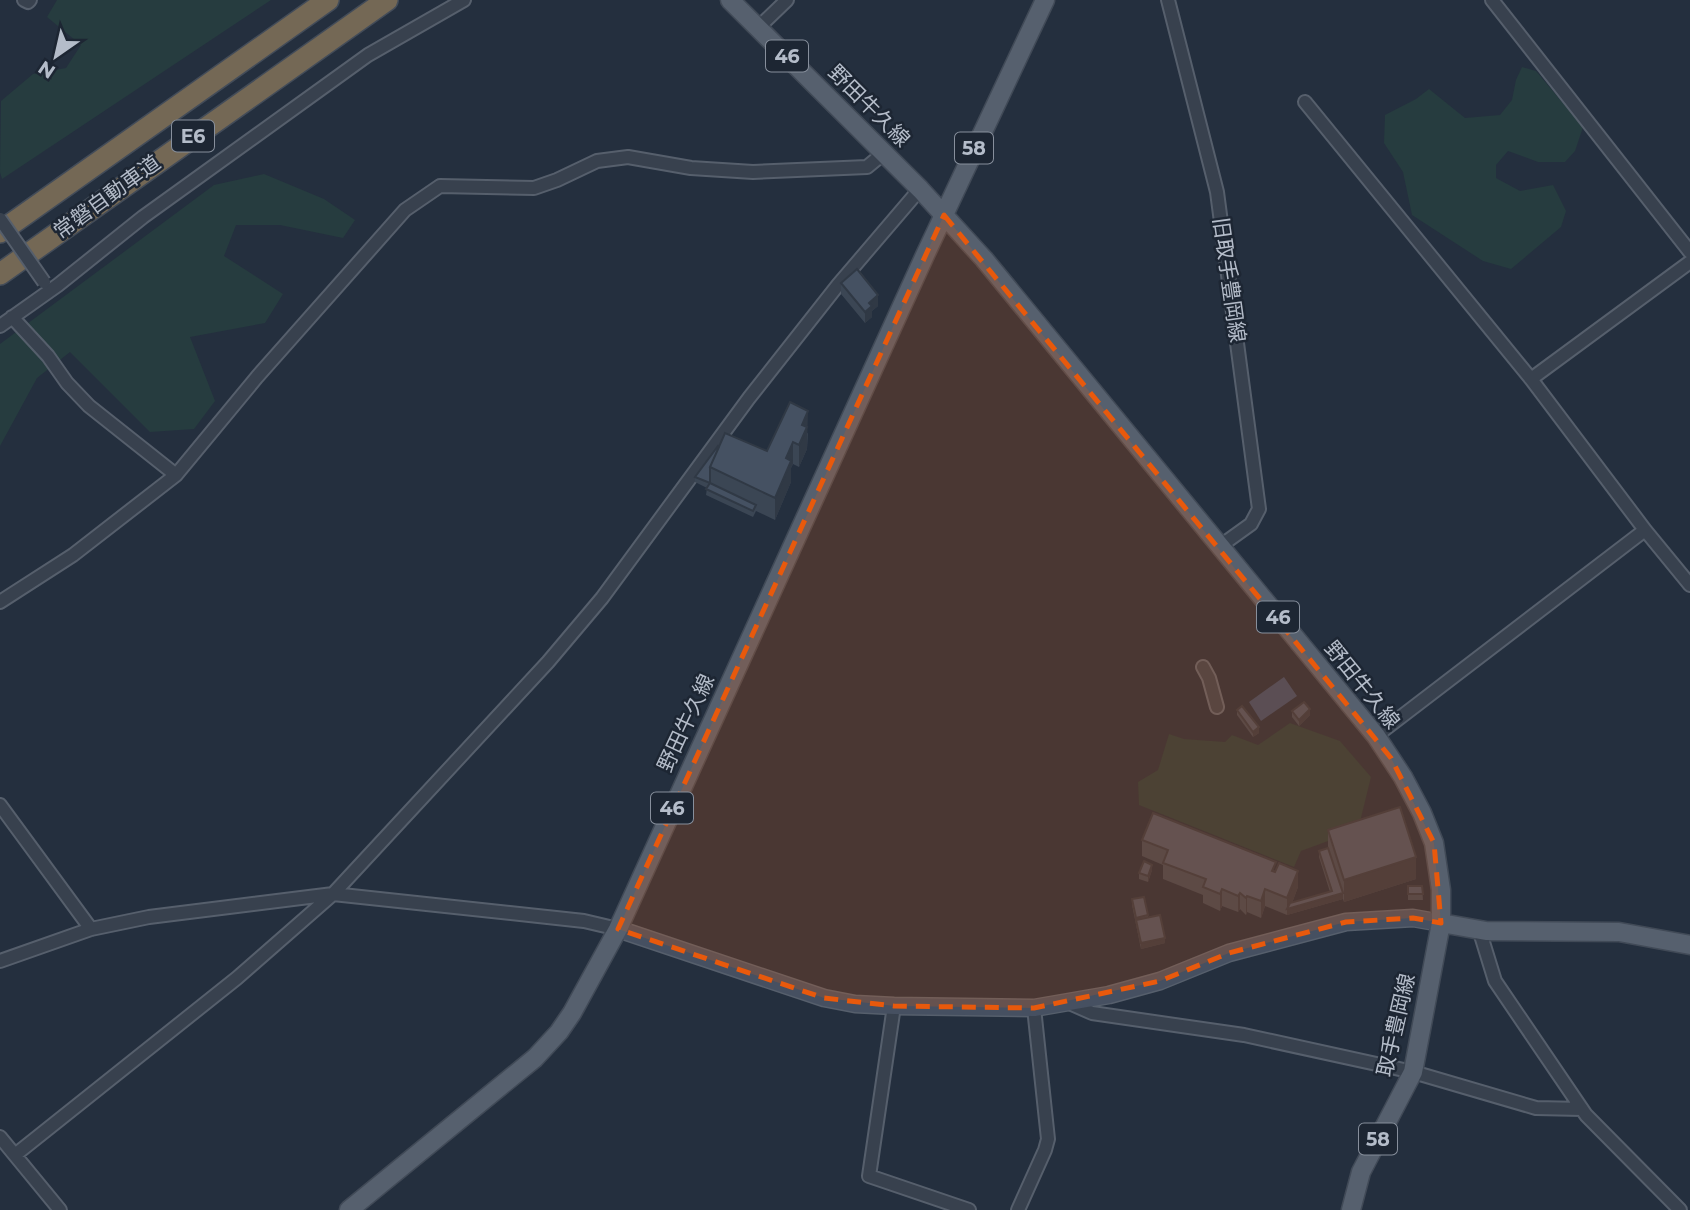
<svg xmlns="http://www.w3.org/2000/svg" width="1690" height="1210" viewBox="0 0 1690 1210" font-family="Montserrat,'Noto Sans JP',sans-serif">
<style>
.green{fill:#263c3f}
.water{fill:#394c67}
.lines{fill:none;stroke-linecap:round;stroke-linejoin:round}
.street-casing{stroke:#565f6c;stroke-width:16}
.secondary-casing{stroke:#565f6c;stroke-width:19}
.primary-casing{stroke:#414a57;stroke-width:21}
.highway-casing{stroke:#434c59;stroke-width:24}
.street{stroke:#38414e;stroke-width:12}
.secondary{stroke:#465061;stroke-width:16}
.primary{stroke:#56606e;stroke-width:18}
.highway{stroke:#746855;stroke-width:21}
.street-bridge-casing{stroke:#565f6c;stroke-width:16;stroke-linecap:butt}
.street-bridge{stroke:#38414e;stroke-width:12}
.wall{fill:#3b4654}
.shaded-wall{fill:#303945}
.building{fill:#455162;stroke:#303945;stroke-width:2}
.marked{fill:#e8590c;fill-opacity:0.2;stroke:#e8590c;stroke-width:5;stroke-dasharray:14 9;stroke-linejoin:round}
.labels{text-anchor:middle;stroke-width:5;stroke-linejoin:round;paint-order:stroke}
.shield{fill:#1d2633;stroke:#878f9c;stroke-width:2}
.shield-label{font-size:19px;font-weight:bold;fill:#b4bcc9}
.street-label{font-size:21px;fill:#b4bcc9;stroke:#1d2633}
</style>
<rect width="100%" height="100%" fill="#242f3e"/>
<path class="green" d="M57 0H271L2 179 0 172 1 101 33 74 66 68 81 45 47 17Z
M1522 67 1536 71 1583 127 1575 151 1565 162H1538L1508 151 1496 165V178L1520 191 1553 185 1566 211 1561 227 1511 269 1483 261 1412 215 1403 172 1384 143 1385 115 1416 99 1429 89 1465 118 1500 115 1512 100 1516 80Z
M264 174 324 199 355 220 343 238 280 225H236L224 256 283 294 265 323 190 337 215 401 194 429 150 432 70 352 37 378 0 446V344L214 185Z
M1290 723 1340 741 1371 777 1358 830 1301 851 1294 867 1139 805 1138 782 1158 770 1169 734 1184 739 1225 742 1232 735 1258 745Z"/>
<path class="water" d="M1284 677 1297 696 1261 721 1249 702Z"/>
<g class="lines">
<defs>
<path id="street" d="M24 0 28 2 30 0
M1168 0 1217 192 1259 509 1251 524 1219 547
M1492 0 1690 252
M758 28 787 0
M1305 102 1531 379
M12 317 48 356 67 383 89 406 176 475
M0 326 58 285 143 217 368 55 464 0
M1645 530 1690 585
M0 602 73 555 176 475 257 377 405 210 440 186 534 188 557 180 597 161 628 157 691 168 753 172 867 167 884 153
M1203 667 1209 678 1217 707
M1376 736 1645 530 1531 379 1690 262
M0 805 91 929
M1479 929 1495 981 1586 1115 1680 1210
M0 961 91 929 149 917 333 894 584 921 618 929
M1067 1002 1092 1013 1244 1035 1413 1072 1536 1108 1582 1109
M894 1006 869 1176 969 1210
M0 1137 60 1210
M15 1155 237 978 333 894 548 662 602 598 749 398 838 285 920 189
M1018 1210 1045 1150 1048 1139 1034 1008"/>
<path id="secondary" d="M618 929 824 998 855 1004 894 1006 1034 1008 1109 995 1160 981 1229 953 1346 922 1413 918 1441 923"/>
<path id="primary" d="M730 0 920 189 984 259 1376 736 1403 777 1422 813 1434 843 1441 890V923L1413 1072 1361 1172 1351 1210
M1441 923 1486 931 1619 932 1690 945
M349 1210 535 1058 559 1032 572 1013 618 929 926 253 1045 0"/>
<path id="highway" d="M0 232 328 0
M0 274 387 0"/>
</defs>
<use href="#street" class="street-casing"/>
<use href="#secondary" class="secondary-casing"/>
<use href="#primary" class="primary-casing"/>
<use href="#highway" class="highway-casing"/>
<use href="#street" class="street"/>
<use href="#secondary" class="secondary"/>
<use href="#primary" class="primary"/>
<use href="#highway" class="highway"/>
<defs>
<path id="street-bridge" d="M0 219 44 282"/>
</defs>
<use href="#street-bridge" class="street-bridge-casing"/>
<use href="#street-bridge" class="street-bridge"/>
</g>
<path class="wall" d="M841 283 878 306 872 311V317L865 323 841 294Z
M808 433 807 449 799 467 793 464 791 468V482L775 520 756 511 753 517 706 495 707 488 695 482V477L719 447 767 451Z
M1237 710 1259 733 1253 737 1237 715Z
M1292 711 1310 715 1299 726 1292 717Z
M1328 830 1416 879 1344 902 1343 899 1287 915 1265 906 1261 918 1247 912 1246 915 1240 909 1238 912 1222 906 1220 911 1203 903V895L1163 879V865L1142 856V840L1276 871 1298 887 1292 903 1330 892 1319 857V851L1328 848Z
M1152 870 1148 882 1139 879V873Z
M1408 886H1422L1423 900H1408Z
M1132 899 1148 915V918L1165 943 1141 949 1132 905Z"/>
<path class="shaded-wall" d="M878 295V306L872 311V317L865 323V312L869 303Z
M808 411 807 449 799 467V445L802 425Z
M793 442V464L791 468V482L775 520V498L786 458Z
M1310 709V715L1299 726V720Z
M1259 727V733L1253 737V732Z
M1416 857V879L1344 902V880Z
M1152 865V870L1148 882V876Z
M1298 871V887L1290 908 1343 893V899L1287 915V898Z
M1222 889V906L1220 911V894Z
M1265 889V906L1261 918V901Z
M1240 893V909L1238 912V896Z
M1247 896V912L1246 915V898Z
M1165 938V943L1141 949V943Z"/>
<path class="building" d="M857 269 878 295 869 303 872 306 865 312 841 283Z
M790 402 808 411 802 425 807 427 799 445 793 442 786 458 791 461 775 498 710 467 725 433 767 451Z
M718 446 719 447 710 467V483L695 477Z
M710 483 756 505 753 511 706 489Z
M1304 702 1310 709 1299 720 1292 711Z
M1242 706 1259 727 1253 732 1237 710Z
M1400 807 1416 857 1344 880 1328 830Z
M1153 813 1276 862 1272 871 1275 872 1279 863 1298 871 1287 898 1265 889 1261 901 1247 896 1246 898 1240 893 1238 896 1222 889 1220 894 1203 887 1206 879 1163 863 1168 850 1142 840Z
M1328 848 1343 893 1287 909 1290 903 1332 891 1319 851Z
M1144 861 1152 865 1148 876 1139 873Z
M1408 886H1422L1423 894H1408Z
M1144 897 1148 915 1136 918 1132 899Z
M1160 915 1165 938 1141 943 1136 920Z"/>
<path class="marked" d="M944 215 1391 758 1434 843 1441 923 1413 918 1346 922 1229 953 1160 981 1034 1008 894 1006 824 998 618 929Z"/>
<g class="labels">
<g class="shield">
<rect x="766" y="40.5" width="42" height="31" rx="5"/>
<rect x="172" y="120.5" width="42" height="31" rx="5"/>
<rect x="955" y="132.5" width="38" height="31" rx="5"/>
<rect x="1257" y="601.5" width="42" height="31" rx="5"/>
<rect x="651" y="792.5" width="42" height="31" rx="5"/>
<rect x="1359" y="1123.5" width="38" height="31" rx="5"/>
</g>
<g class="shield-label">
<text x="787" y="63">46</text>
<text x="193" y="143">E6</text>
<text x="974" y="155">58</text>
<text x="1278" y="624">46</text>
<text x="672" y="815">46</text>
<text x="1378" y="1146">58</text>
</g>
<g class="street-label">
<text transform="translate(869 106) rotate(45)" y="7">野田牛久線</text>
<text transform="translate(107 197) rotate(-36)" y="7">常磐自動車道</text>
<text transform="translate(1229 280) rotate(82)" y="7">旧取手豊岡線</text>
<text transform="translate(1362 685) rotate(51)" y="7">野田牛久線</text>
<text transform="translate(686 723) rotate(-65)" y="7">野田牛久線</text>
<text transform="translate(1396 1025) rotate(-77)" y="7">取手豊岡線</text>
</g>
</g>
<g transform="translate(56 56) rotate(214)" stroke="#1d2633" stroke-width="5" paint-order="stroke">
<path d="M0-5L12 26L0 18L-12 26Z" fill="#b4bcc9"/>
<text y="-10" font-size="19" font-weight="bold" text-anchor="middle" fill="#b4bcc9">N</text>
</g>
</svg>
